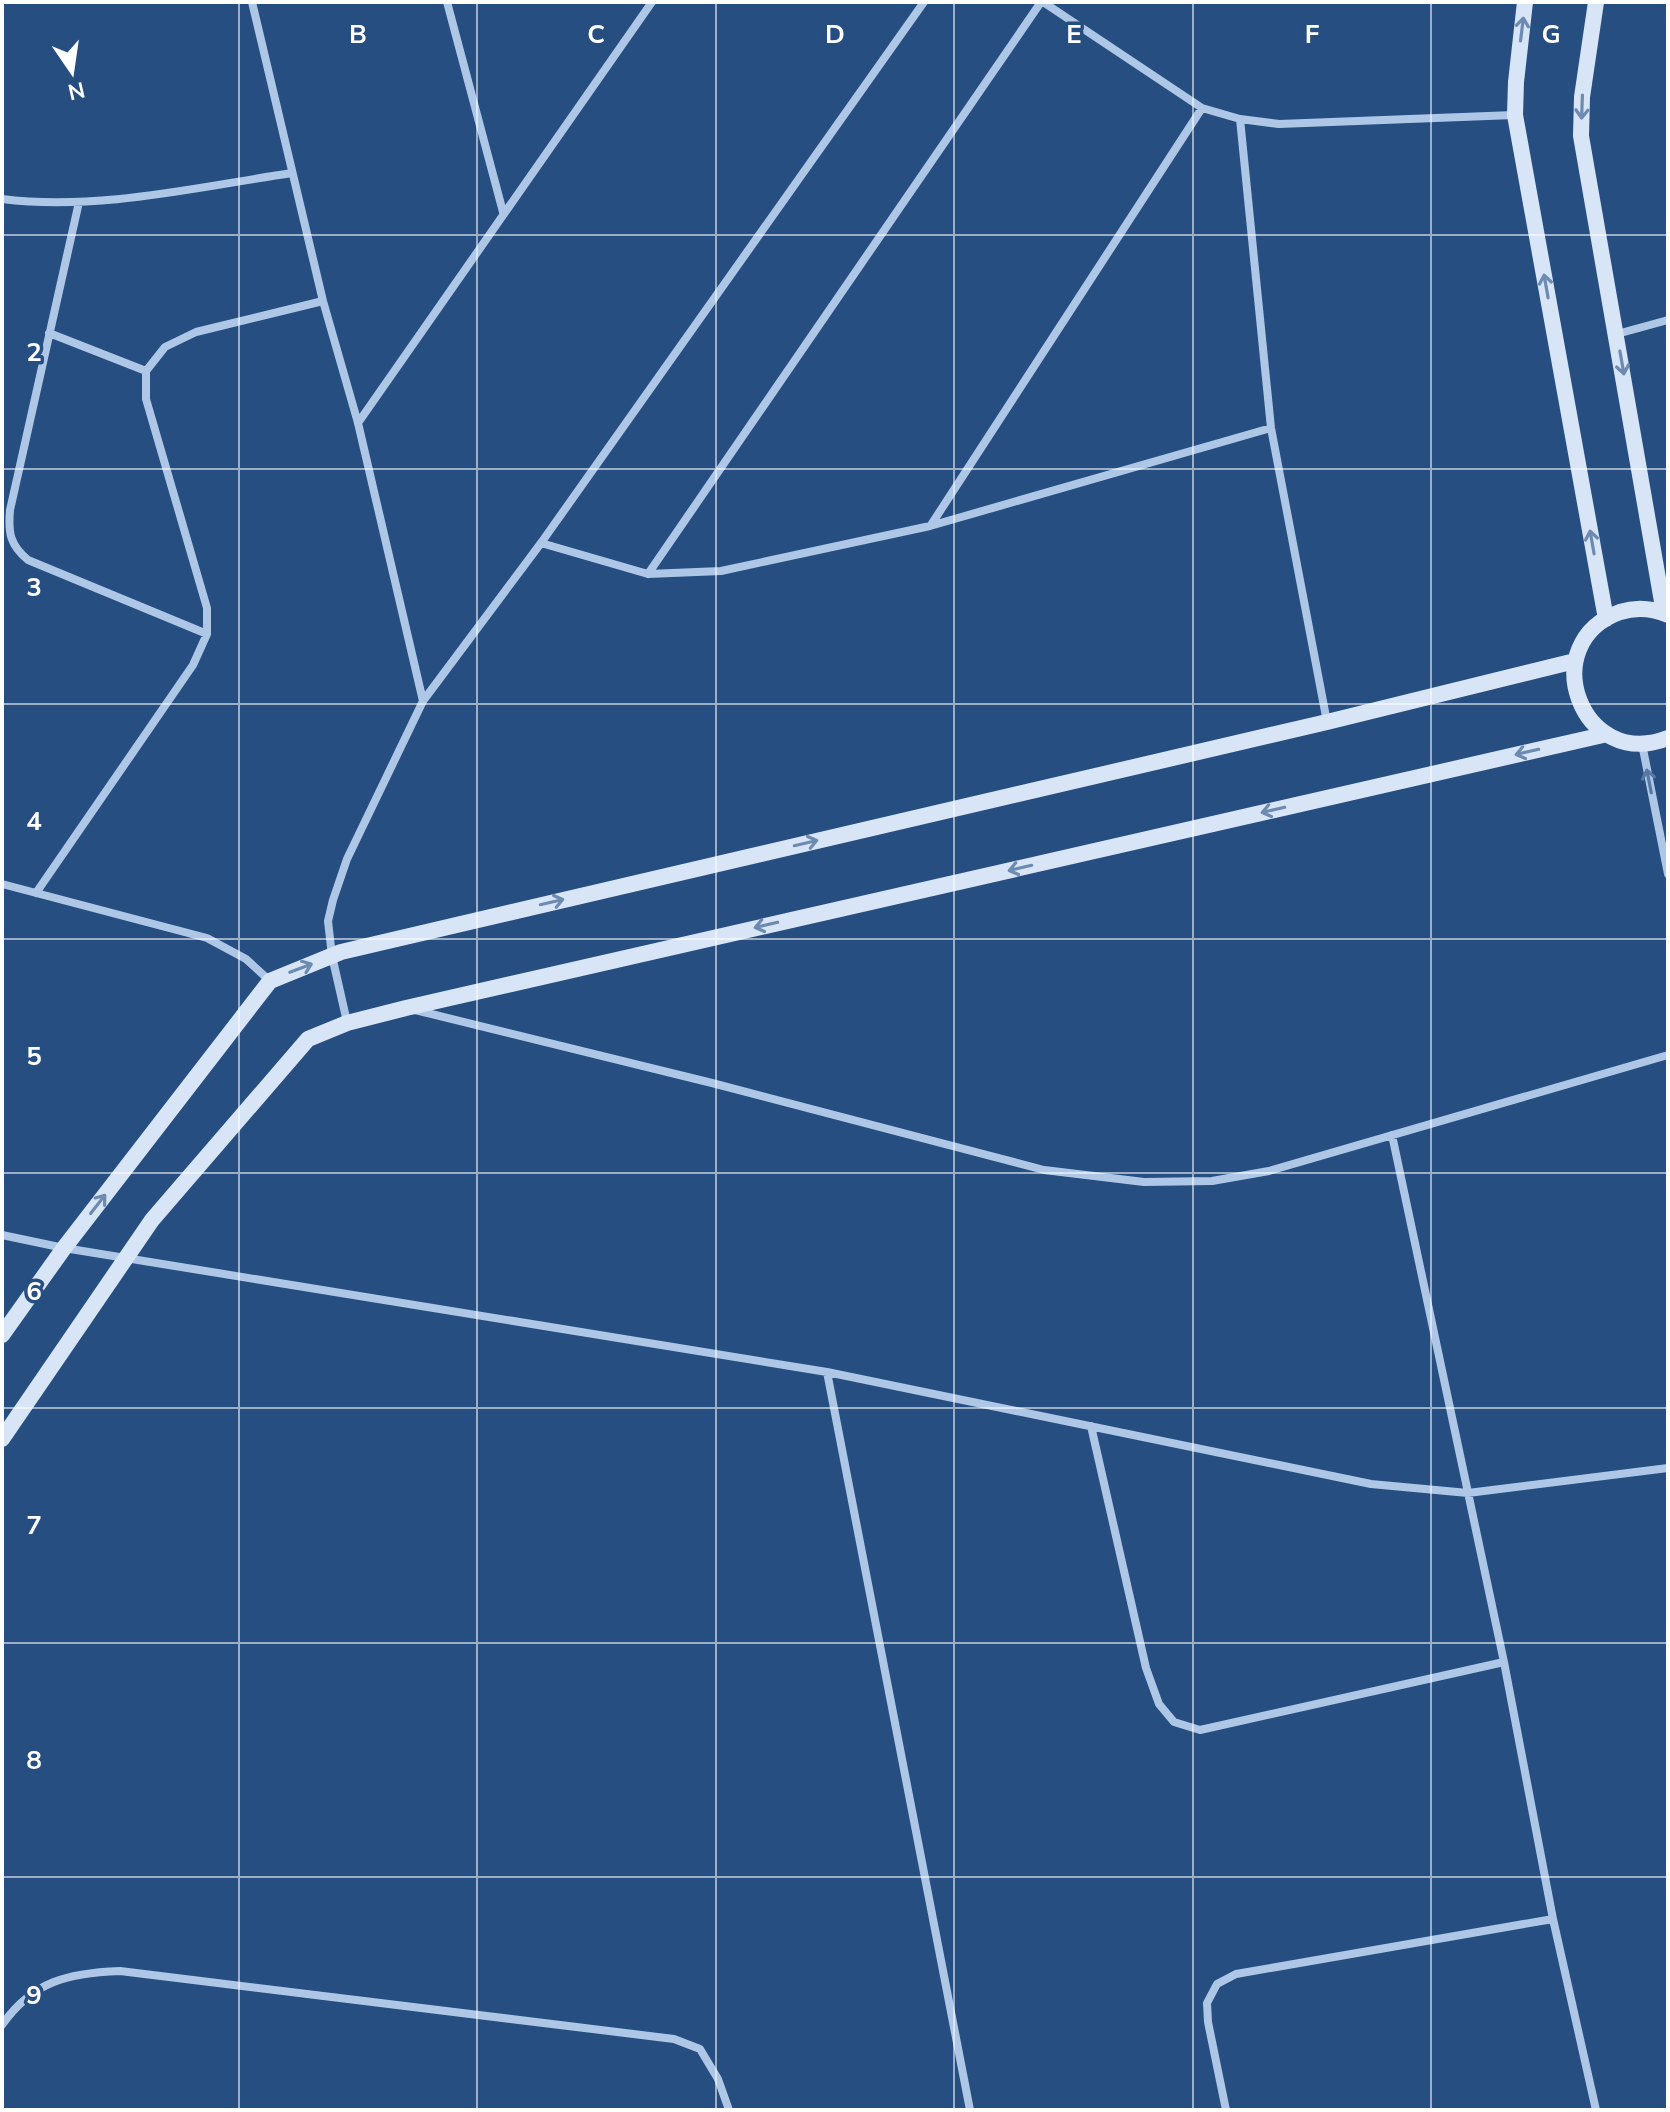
<svg xmlns="http://www.w3.org/2000/svg" width="1670" height="2112" viewBox="0 0 1670 2112" font-family="'Nunito Sans',sans-serif">
<style>
.lines{fill:none;stroke-linecap:round;stroke-linejoin:round}
.street{stroke:#aec7e6;stroke-width:8}
.secondary{stroke:#d8e5f6;stroke-width:16}
.oneway{stroke:#6d8ab0}
.oneway2{stroke:#5678a4}
.grid{fill:none;stroke:#fff;stroke-width:2;stroke-opacity:0.55}
.grid-label{font-size:26px;text-anchor:middle;font-weight:bold;fill:#fff;stroke:#264e81;stroke-width:7;stroke-linejoin:round;paint-order:stroke}
</style>
<rect width="100%" height="100%" fill="#264e81"/>
<g class="lines">
<path class="street" d="M252 2 323 301 358 423 423 701
M447 2 503 212
M1043 2 1202 108 1240 119 1279 124 1514 115
M1240 119 1271 428 1327 722
M2 199C98 211 197 187 292 173
M79 202 10 510C8 533 10 545 28 560L207 634
M49 333 146 371
M1617 334 1668 320
M358 423 652 2
M931 525 1202 108
M541 543 648 574 721 571 930 526 1271 428
M648 574 1041 2
M1642 744 1668 874
M2 884 207 938 246 959 270 981
M36 893 193 665 207 634V608L146 399V371L165 347 196 332 323 301
M415 1010 712 1083 1044 1170 1144 1182 1212 1181 1269 1171 1668 1055
M347 1022 332 956 328 921 333 900 347 859 423 701 541 543 924 2
M1392 1135 1504 1662 1553 1919 1596 2110
M2 1235 64 1248 827 1372 1371 1484 1468 1493 1668 1468
M827 1372 970 2110
M1091 1426 1146 1668 1159 1704 1174 1722 1200 1730 1504 1662
M2 2025C33 1981 68 1973 120 1971L674 2039 700 2049 718 2079 729 2110
M1226 2110 1208 2022 1207 2003 1217 1984 1236 1974 1553 1919"/>
<path class="secondary" d="M1525 2 1516 82 1515 115 1606 619
M1596 2 1582 97 1581 136 1664 613
M1668 615C1652 608 1636 607 1620 612 1534 643 1581 772 1668 738
M2 1335 64 1248 270 981 341 952 1327 722 1575 661
M2 1439 152 1220 308 1039 347 1023 406 1008 1603 735"/>
</g>
<defs><path id="oneway-shaft" d="M-6 0H5M1.5-3L5.5 0L1.5 3" fill="none" stroke-width="1.6" stroke-linecap="round" stroke-linejoin="round" transform="scale(2)"/></defs>
<g class="oneway">
<use href="#oneway-shaft" transform="translate(1522 29) rotate(-83)"/>
<use href="#oneway-shaft" transform="translate(1582 107) rotate(92)"/>
<use href="#oneway-shaft" transform="translate(1546 286) rotate(-100)"/>
<use href="#oneway-shaft" transform="translate(1622 363) rotate(80)"/>
<use href="#oneway-shaft" transform="translate(1592 542) rotate(-100)"/>
<use href="#oneway-shaft" transform="translate(1527 752) rotate(167)"/>
<use href="#oneway-shaft" transform="translate(1273 810) rotate(167)"/>
<use href="#oneway-shaft" transform="translate(806 843) rotate(-13)"/>
<use href="#oneway-shaft" transform="translate(1020 868) rotate(167)"/>
<use href="#oneway-shaft" transform="translate(552 902) rotate(-13)"/>
<use href="#oneway-shaft" transform="translate(766 925) rotate(167)"/>
<use href="#oneway-shaft" transform="translate(301 968) rotate(-21)"/>
<use href="#oneway-shaft" transform="translate(98 1204) rotate(-52)"/>
</g>
<use class="oneway2" href="#oneway-shaft" transform="translate(1649 781) rotate(-101)"/>
<path class="grid" d="M239 2V2110M477 2V2110M716 2V2110M954 2V2110M1193 2V2110M1431 2V2110M2 235H1668M2 469H1668M2 704H1668M2 939H1668M2 1173H1668M2 1408H1668M2 1643H1668M2 1877H1668"/>
<g class="grid-label">
<text x="358" y="43">B</text>
<text x="596" y="43">C</text>
<text x="835" y="43">D</text>
<text x="1074" y="43">E</text>
<text x="1312" y="43">F</text>
<text x="1551" y="43">G</text>
<text x="34" y="361">2</text>
<text x="34" y="596">3</text>
<text x="34" y="830">4</text>
<text x="34" y="1065">5</text>
<text x="34" y="1300">6</text>
<text x="34" y="1534">7</text>
<text x="34" y="1769">8</text>
<text x="34" y="2004">9</text>
</g>
<rect width="1670" height="2112" fill="none" stroke="#ffffff" stroke-width="8"/>
<g transform="translate(72 72) rotate(167)" stroke="#264e81" stroke-width="6" paint-order="stroke">
<path d="M0-6L14 30L0 20L-14 30Z" fill="#ffffff"/>
<text y="-12" font-size="22" font-weight="bold" text-anchor="middle" fill="#ffffff">N</text>
</g>
</svg>
